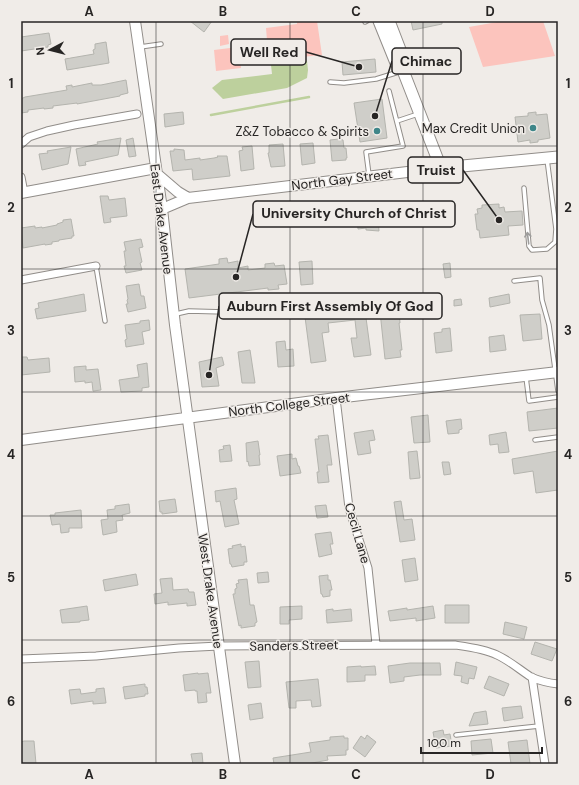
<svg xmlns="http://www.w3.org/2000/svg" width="579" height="785" viewBox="0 0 579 785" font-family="'DM Sans',sans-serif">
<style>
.green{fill:#fcc4bd}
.water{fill:#bdd09d}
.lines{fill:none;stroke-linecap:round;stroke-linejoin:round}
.stream{stroke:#bdd09d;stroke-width:2.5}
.building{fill:#cfcec9;stroke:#b4b4ae}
.lane-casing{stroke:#918d89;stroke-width:5.5}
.street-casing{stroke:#918d89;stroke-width:9}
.secondary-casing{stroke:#918d89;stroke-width:12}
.primary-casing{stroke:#918d89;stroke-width:13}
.lane{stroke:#fff;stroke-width:3.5}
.street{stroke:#fff;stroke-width:7}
.secondary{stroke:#fff;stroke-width:10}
.primary{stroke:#fff;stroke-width:11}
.oneway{stroke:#9e9d9c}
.grid{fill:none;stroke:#272524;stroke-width:1;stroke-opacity:0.55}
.poi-dot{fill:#3e8689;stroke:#f0ece8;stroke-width:1.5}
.labels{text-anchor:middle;stroke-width:3;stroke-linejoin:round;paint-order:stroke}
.poi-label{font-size:13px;fill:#272524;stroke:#f0ece8;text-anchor:end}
.street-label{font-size:13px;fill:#272524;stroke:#f0ece8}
.leader{fill:none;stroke:#272524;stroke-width:1.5}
.callout-dot{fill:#272524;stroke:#f0ece8;stroke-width:1.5}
.callout{fill:#f0ece8;stroke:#272524;stroke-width:1.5}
.callout-label{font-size:14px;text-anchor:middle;font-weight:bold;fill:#272524}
.neatline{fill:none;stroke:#272524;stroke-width:1.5}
.grid-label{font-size:13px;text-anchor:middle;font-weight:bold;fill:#272524}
</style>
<rect width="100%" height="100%" fill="#f0ece8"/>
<path class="green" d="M297 21H317L322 55 301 57 300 50 268 53 266 28 297 24Z
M503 21H543L555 56 483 67 469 27Z
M228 35 229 44 220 46V36Z
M238 47 241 68 216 71 214 50Z"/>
<path class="water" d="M299 53 300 59 307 61 308 70 307 78 287 88 223 99 212 88 222 80 272 74 270 56Z"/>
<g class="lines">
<path class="stream" d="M211 115 309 97"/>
</g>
<path class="building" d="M190 21H212L204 32Z
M411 21H442V24L413 30Z
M49 33 51 44 48 45V47L21 51V37Z
M106 42 109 63 67 70 65 59 94 54 93 50 95 49V44Z
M375 59 376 72 343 75 342 62Z
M126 80 128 93 120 95V96L77 104V103L53 106V108L44 109V108L28 110V112L21 113V99L25 97 67 90 66 86 72 85V87L92 83V85H101Z
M382 99 387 138 360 142 354 103Z
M183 112 184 124 165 127 164 114Z
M536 112V115L547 114 550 138 538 140V142L530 143V140L518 142 515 117 528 116V113Z
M121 138 118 155 85 162 86 165 79 166 76 149 98 144 97 142Z
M133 138 136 156 129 157 126 140Z
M339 139 343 140 344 148H346L347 158H346V160L332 161 330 140Z
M313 143 315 163 302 165 300 144Z
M283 144 285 166 271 167 268 153H269V145Z
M252 146 254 169 241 171 239 151 243 150 242 147Z
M71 147 68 164 42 170 39 154 48 153 47 151Z
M174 149 184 150 185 160 200 158V160L214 158 218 157 217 156H227L230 176 193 180 192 169 173 171 170 151H174Z
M100 196H108L109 200 125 198 127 216 110 218 111 222 104 223Z
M373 203 375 218H378L379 231 366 230V228L358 229 356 208H362V204Z
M499 204V208L504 207 505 212 522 211 523 225 508 226 509 235 480 238 479 230H477L475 214H478L477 209 482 208V205Z
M71 219 74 236H72V238L59 240V241L52 242V244L45 245V244L23 248 21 228 35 226V228L42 227V228L57 225V224L63 222V220Z
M141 239 143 247 139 248 142 262 140 263 142 270 126 273 124 266H126L124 251H126L124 242Z
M227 258 228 263 238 261V268L248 266V270L265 268V264L274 263 275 266 284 265 287 284 278 285 279 289 268 290V288L189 298 185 269 219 264V259Z
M312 261 313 284 301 285 299 262Z
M450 263 451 277 445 278 443 264Z
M139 284 141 296H144L146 308 128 312 126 304H128L127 300 128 299 126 286Z
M84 294 86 311 37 319 35 309 39 308 38 303Z
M509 294 510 303 490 307 489 298Z
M398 299 400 323H399L402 350H400L401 357 385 359 379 302Z
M461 299 462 305 454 306V300Z
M364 303 371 355 354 357 351 338H357L355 320 328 323 329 332 322 333 326 361 311 363 305 317 317 316 316 313 337 311 336 309 354 307 353 304Z
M540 314 542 339 523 341 520 315Z
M149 320 150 330 142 332 144 344 126 347 125 340 127 339 125 325 140 323V321Z
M450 328 452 351 436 353 434 333 442 332V329Z
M504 335 506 350 490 352 489 337Z
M285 341 286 350 293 349 294 366 278 367 276 342Z
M250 350 255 383H242L238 352Z
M21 357H27L28 360 49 358 50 372 21 375Z
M222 357 224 365 216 368 219 386 202 387 199 362Z
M147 363 149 387 142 388V391L121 392 119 380 139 377 137 365Z
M86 366V370L98 369 101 390 93 391 92 382 85 383V381L75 382 74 367Z
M558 408V428L529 431 527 412Z
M428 415 430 442 414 443 411 417Z
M461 419 462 429 459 430V433L448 434 446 421Z
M373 430 375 440 369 441 371 453 358 455 354 433Z
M506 432 509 452 499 453 498 444 490 445 489 435Z
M328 435 332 465H327L329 482 318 483 317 472H319L315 439H319L318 436Z
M258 441 260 455H259L260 465 249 466 248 461 247 462 246 443Z
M230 445 232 461 220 462 219 450 224 449 223 446Z
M417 451 420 478 410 479 408 452Z
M558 451V490L536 493 533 471 514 474 512 459Z
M292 454V459L296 458 298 466H299L301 473 280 476 277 456Z
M442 462H449L451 474 444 475Z
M236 488 237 499 234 500 239 524 225 527 220 501 216 502 215 491Z
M175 499 177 512 162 514V512H160L159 501Z
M401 501 404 520 412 519 415 540 400 542 394 502Z
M129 504 130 513 122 515 123 520 116 521 117 532 103 535 101 520 108 519 107 510 115 509V506Z
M326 505 328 517 317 518 315 506Z
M81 510 82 528H69V532L61 533 60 524 52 525 50 515H55V513Z
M331 532 333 544H330L332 554 319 557 315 534Z
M241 544V547L245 546 247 562H244V565L232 567 231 564H230L228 549 233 548 232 546Z
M415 558 418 580 405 582 402 560Z
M268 572 269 582 258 583 257 573Z
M136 574 138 585 105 591 103 580Z
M328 575V580H330L332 590H330V596L323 597 322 594H321L319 576Z
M172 578 173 590 188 589 189 592H194L196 605 187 606V603L168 605V602L155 604 154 594 162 593 160 579Z
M247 579 250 605H254L257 622 255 623V626L241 628V625L239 626 233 594H235V589L237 588 236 584 239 583 238 580Z
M445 605H469V623H445Z
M87 606 89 620 80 621V622L62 623 60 610Z
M302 606V619L289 620V624H280V607Z
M433 606 435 618 416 621V618L390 621 388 611 407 608V610Z
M333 609V611L351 609 352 621 327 623 326 610Z
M505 622 527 627 524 639 503 634Z
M535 642 557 649 552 661 531 654Z
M259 661 261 687 248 688 245 662Z
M456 662 477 667 474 679 469 678 468 684 461 682 462 676 454 675Z
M410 663H440L441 675H420L404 677V681L390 683 388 666Z
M361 666V667L375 666 376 675H365V681L347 682V667Z
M198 673V674L208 673 211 693H206L207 702 198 703 197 691H195V690L185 691 183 675Z
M489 676 509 684 504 696 484 688Z
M318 679 321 706 312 707 311 700 296 701V708H289L286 682Z
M145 684V687H147L148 694H145V696L125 699 123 687Z
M104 688 106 703 93 704V701L71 704 69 690 80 689 81 694 96 692V689Z
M261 703 263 718 250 720 248 705Z
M521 706 523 718 504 721 502 708Z
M486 711 488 724 469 726 474 713Z
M443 730 444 735 450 734 452 746 436 748 433 732Z
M367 735 376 742 365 757 353 748 361 736 365 739Z
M344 736V738H348V750H346V755L327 756 328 760 307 764H274L273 758 311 752 309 743 330 740V737Z
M491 739 493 753 472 755 471 741Z
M527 740 530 764H511L508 742Z
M24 741H34L36 764H23L21 758V742Z
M202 753 203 764H193L191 754Z"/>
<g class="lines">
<defs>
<path id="lane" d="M365 22 367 21
M140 47 161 44
M330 82 344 83 376 79 402 71
M397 121 418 114
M369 175 366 152 403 146 389 91
M524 188 529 246 532 250 547 249 555 242 556 229 547 159
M96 266 105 321
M514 281 540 278 542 300 549 325 558 391
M176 314 189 311 225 312 264 305
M526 377 529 401 558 397
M535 440 558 437
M456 735 539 726"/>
<path id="street" d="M21 144 29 137 47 131 74 125 137 114
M21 177 24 193
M21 280 96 266
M336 398 349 508 368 568 376 644
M21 659 96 656 179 648 219 646 455 645C469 647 485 649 497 655 510 661 520 670 531 677 540 681 549 683 558 684
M532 677 545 764"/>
<path id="secondary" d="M135 21 162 209 175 325 235 764
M157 174 178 192 188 198
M21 193 156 168
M162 209 188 198 441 168
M21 440 336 398 558 372"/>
<path id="primary" d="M379 21 396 63 402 68
M389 21 404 60 402 68 441 168 558 157"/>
</defs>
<use href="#lane" class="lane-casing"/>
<use href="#street" class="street-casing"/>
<use href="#secondary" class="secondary-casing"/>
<use href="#primary" class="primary-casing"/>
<use href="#lane" class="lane"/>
<use href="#street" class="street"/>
<use href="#secondary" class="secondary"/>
<use href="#primary" class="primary"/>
</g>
<defs><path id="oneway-shaft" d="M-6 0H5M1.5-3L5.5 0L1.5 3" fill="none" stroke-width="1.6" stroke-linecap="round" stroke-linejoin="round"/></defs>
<use class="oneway" href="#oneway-shaft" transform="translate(528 238) rotate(-97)"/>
<path class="grid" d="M156 21V764M290 21V764M423 21V764M21 146H558M21 269H558M21 392H558M21 516H558M21 640H558"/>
<g class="poi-dot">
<circle cx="533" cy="128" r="4"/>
<circle cx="377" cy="131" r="4"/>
</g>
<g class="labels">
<g class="poi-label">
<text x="525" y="133">Max Credit Union</text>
<text x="369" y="136">Z&amp;Z Tobacco &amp; Spirits</text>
</g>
<g class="street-label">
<text transform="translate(342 179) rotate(-7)" y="5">North Gay Street</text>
<text transform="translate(162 219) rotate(83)" y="5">East Drake Avenue</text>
<text transform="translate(289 404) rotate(-7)" y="5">North College Street</text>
<text transform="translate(358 533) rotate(74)" y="5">Cecil Lane</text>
<text transform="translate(211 591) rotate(82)" y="5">West Drake Avenue</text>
<text transform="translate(294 645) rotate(-1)" y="5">Sanders Street</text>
</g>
</g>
<path class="leader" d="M359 67L306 52M375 116L392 61M499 220L463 170M236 277L253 214M209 375L219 306"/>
<g class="callout-dot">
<circle cx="359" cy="67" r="4"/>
<circle cx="375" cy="116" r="4"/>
<circle cx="499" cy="220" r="4"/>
<circle cx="236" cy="277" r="4"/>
<circle cx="209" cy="375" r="4"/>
</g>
<g class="callout">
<rect x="231" y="39" width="75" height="26" rx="4"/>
<rect x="392" y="48" width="69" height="26" rx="4"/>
<rect x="408" y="157" width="55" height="26" rx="4"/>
<rect x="253" y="201" width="202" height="26" rx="4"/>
<rect x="219" y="293" width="223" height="26" rx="4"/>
</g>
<g class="callout-label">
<text x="269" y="57">Well Red</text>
<text x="426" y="66">Chimac</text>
<text x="436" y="175">Truist</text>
<text x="354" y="218">University Church of Christ</text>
<text x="330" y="311">Auburn First Assembly Of God</text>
</g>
<rect width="579" height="785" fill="none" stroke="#f0ece8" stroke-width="44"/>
<g transform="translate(50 50) rotate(263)" stroke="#f0ece8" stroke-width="3" paint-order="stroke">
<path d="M0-3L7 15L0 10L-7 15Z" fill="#272524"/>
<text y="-6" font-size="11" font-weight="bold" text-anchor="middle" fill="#272524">N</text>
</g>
<path d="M421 747v6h121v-6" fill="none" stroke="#272524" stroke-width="2"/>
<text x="427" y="747" font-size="12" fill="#272524" stroke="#f0ece8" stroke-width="3" paint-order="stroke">100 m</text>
<rect x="22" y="22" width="535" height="741" class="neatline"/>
<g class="grid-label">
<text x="89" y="16">A</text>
<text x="223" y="16">B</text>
<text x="356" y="16">C</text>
<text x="490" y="16">D</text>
<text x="11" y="88">1</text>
<text x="568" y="88">1</text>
<text x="11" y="212">2</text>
<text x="568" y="212">2</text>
<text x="11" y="335">3</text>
<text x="568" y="335">3</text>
<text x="11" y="459">4</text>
<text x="568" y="459">4</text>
<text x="11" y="582">5</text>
<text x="568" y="582">5</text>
<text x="11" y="706">6</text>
<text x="568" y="706">6</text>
<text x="89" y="779">A</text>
<text x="223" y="779">B</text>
<text x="356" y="779">C</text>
<text x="490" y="779">D</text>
</g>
</svg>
